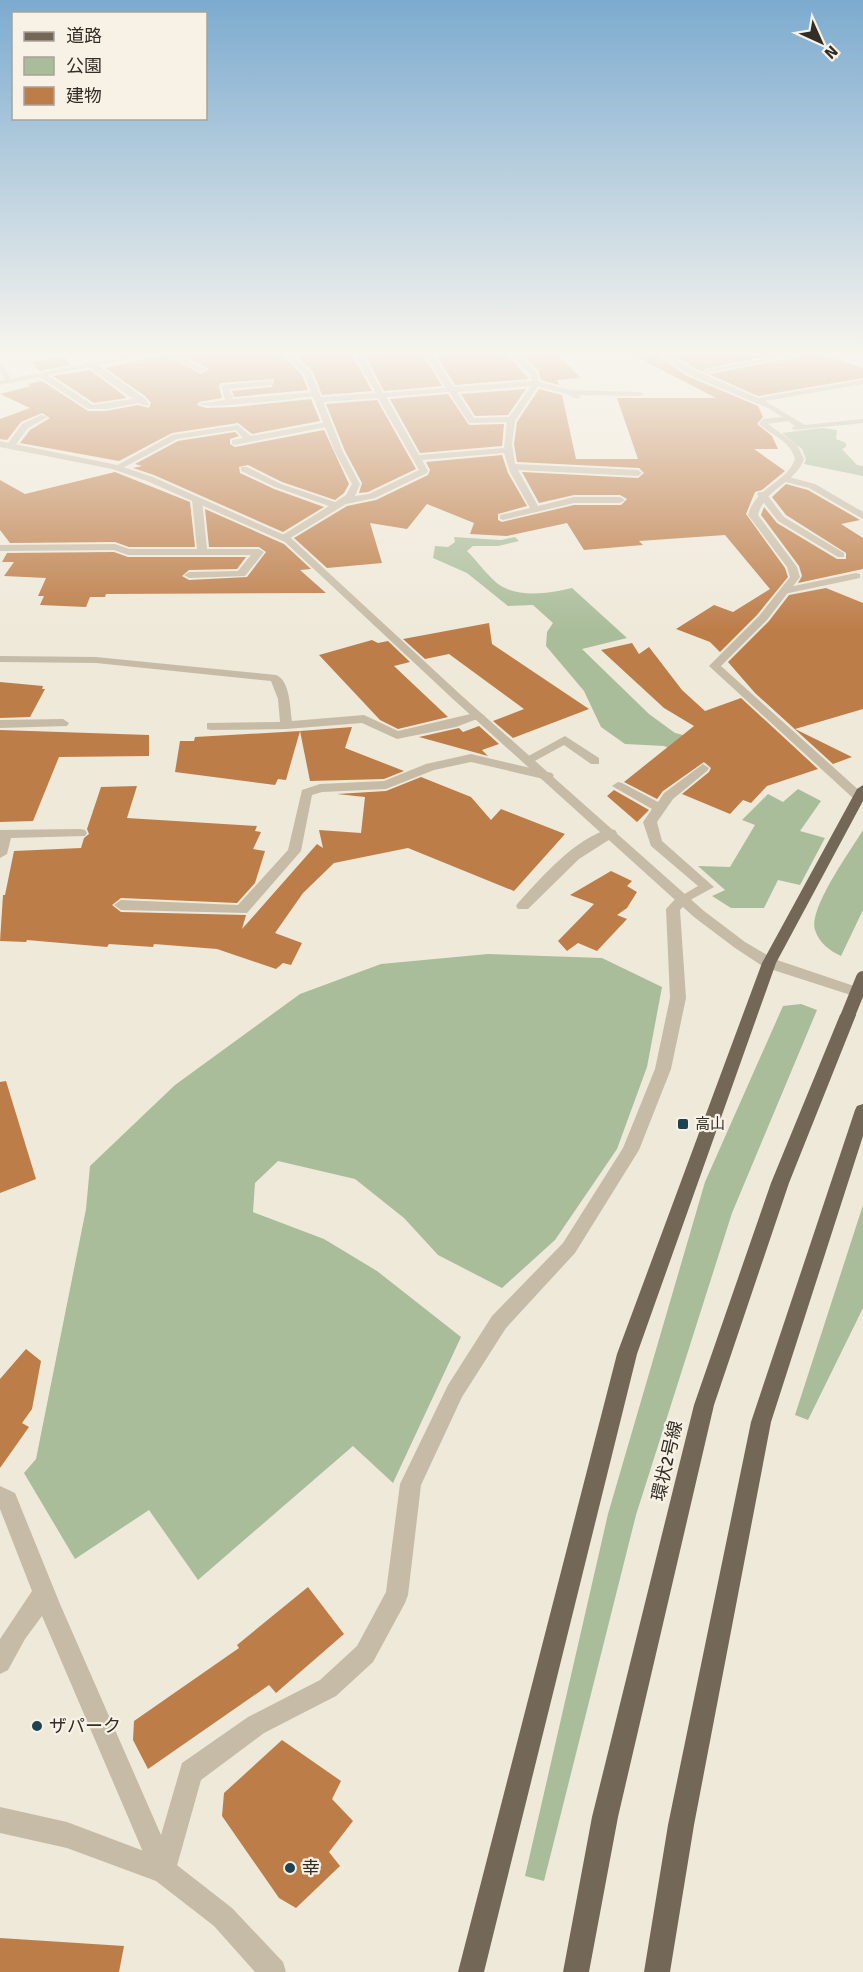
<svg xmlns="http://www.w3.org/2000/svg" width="863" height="1972" viewBox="0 0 863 1972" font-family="Signika,'Noto Sans JP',sans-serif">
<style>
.green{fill:#aabd9a}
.building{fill:#bd7d49}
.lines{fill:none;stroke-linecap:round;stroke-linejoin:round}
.service{fill:#c6bba6;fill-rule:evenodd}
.minor{fill:#c6bba6;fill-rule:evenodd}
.tertiary{fill:#c6bba6;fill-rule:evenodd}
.primary{fill:#736758;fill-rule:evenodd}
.primary-bridge{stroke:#736758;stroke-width:14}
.poi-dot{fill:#1f4351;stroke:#f7f2e5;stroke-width:2}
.labels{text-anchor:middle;stroke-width:4.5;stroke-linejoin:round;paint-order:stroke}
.poi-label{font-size:15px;fill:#322d26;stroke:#f7f2e5;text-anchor:start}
.near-street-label{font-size:18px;fill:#322d26;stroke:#f7f2e5}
.near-poi-label{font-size:18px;fill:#322d26;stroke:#f7f2e5;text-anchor:start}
</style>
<rect width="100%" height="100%" fill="#efe9d9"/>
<path class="green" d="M822 428 837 430 836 439 846 443V447L842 449 857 465 863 466V476L804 464 806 459 802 449 782 433Z
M454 537 501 540 515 537 519 541 498 546H473L467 551C478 562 489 578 501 586 521 598 551 593 572 588L627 638 582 649 649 714 675 733 700 739 725 771 664 746 625 744 601 727 584 691 546 646 547 632 553 623 533 605 508 606 467 573 433 558 435 546 448 547 455 542Z
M798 789 821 801 800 831 825 838 800 885 778 880 764 908H731L712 896 725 890 698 866 730 867 755 825 742 820 768 794 783 802Z
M863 830V910L841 956C829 950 820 944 815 930 808 909 851 850 863 830Z
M488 954 602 958 662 987 647 1067 617 1149 555 1240 502 1288 438 1255 404 1218 355 1179 278 1161 255 1183 253 1212 324 1239 377 1271 461 1337 393 1483 353 1446 198 1580 149 1510 75 1559 24 1473 36 1459 86 1209 90 1166 175 1085 300 994 381 964Z
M801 1004 817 1010 732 1213 636 1515 544 1881 525 1876 608 1514 705 1182 783 1006Z
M863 1205V1308L808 1420 795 1415Z"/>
<path class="building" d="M165 355 201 374 209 369 182 355H283L302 375 308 390 234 397 232 391 272 387 274 379 221 383 219 386 222 398 199 402 197 405 206 408 235 407 311 399 320 421 252 434 238 423 172 433 119 461 20 443 30 430 50 418 42 413 21 422 7 440 0 439V419L30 408 0 394 31 386 27 384 42 381 88 411H106L138 405 149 408 151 403 145 396 105 368Z
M296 355H352L372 391 322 395 313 372Z
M365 355H423L442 386 384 391Z
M436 355H508L529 379 455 385Z
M522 355H558L581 378 557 380 559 385 541 380 538 370Z
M633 355H657L687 376 758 406 763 417 757 424 772 436 778 449H754L785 471 762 490 755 492 746 514 785 568 788 577 757 615 720 652 710 642 676 629 714 605 733 612 770 589 725 535 639 541 643 545 584 550 567 523 507 536 470 534 474 523 427 504 407 529 370 523 382 563 327 568 294 538 347 506 376 500 428 475 430 470 426 462 502 455 508 473 527 506 498 514V520L502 522 574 505H621L627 499 620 495H574L539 503 522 472 638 478 644 473 639 468 517 462 514 444 517 422 539 389 562 395 576 459H638L617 398H716Z
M672 355H771L704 369 705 372 710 374 798 357 800 355H823L863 368V378L758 396 695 368Z
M64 357 71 365 39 371 32 362Z
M90 370 127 398 94 403 53 376Z
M526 389 508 415 475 416 461 394Z
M448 394 469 425 504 424 502 446 420 453 390 399Z
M377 400 416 469 368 492 359 493 362 483 345 451 326 404Z
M324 430 349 484 344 493 335 500 282 482 248 465 239 467 240 473 274 489 324 507 283 532 154 475 133 468 142 466 135 464 178 441 235 432 239 436 230 439V444L235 447Z
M115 472 190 502 195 547H129L115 542 10 543 0 530V480L25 494Z
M786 484 808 490 860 520 841 524 863 538V569L798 583 802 576 799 566 761 515 764 507 777 523 837 559H846V553L786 515 772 497Z
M205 509 284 544 311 569 300 570 326 593 106 594 105 597H90L86 607 40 605 44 596H38L46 578 4 576 14 562H2L7 553 114 552 128 557H246L237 569 189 570 182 576 189 580 247 577 266 552 259 547H209Z
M826 588 863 603V709L795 729 852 757 833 764 755 693 728 662 769 621 789 595Z
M489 623 492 644 589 709 513 738 493 721 524 709 449 654 425 659 403 639Z
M372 640 378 643 388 641 410 662 394 666 448 717 398 729 380 720 319 655Z
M632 643 639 654 649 647 682 690 705 711 741 698 818 769 767 786 751 803 743 800 730 814 682 794 709 772 711 768 704 762 663 791 657 799 624 782 694 726 664 708 601 650Z
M0 682 43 686 42 689H45L30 717 0 718Z
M479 726 499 744 482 750 488 756 419 737 459 728 463 732Z
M352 727 345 748 404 771 384 779 310 781 300 731Z
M0 730 149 735V756L59 757 33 821 0 822Z
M300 731 286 780 278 779 275 785 175 772 180 741H194L195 737Z
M421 777 471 797 491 820 501 809 565 834 514 891 408 848 334 863 303 893 275 933 302 943 291 965 283 963 276 969 217 949 154 944 153 947 109 944 107 947 27 940 26 942 0 941 3 895H5L14 851 81 848 84 838 89 834 87 829 101 787 137 786 127 818 257 826 255 831 261 832 253 849 265 851 255 883 237 903 121 898 112 905 121 912 246 915 242 929 317 844 323 848 319 830 361 833 365 797 337 794 386 791Z
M614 790 649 810 637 822 607 796Z
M611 871 632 881 627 886 637 892 627 908 617 915 627 919 597 951 578 943 567 951 558 941 594 904 570 895Z
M6 1081 36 1179 0 1193V1082Z
M26 1349 41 1361 32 1409 22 1423 29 1427 0 1468V1379Z
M308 1587 344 1634 276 1693 269 1685 148 1769 133 1740 134 1721 239 1648 237 1645Z
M282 1740 341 1781 332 1799 353 1821 329 1852 340 1866 296 1908 279 1898 222 1816 224 1793Z
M0 1938 124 1946 119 1972H0Z"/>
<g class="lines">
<path class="service" d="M269 381H272V385L229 389 233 399 316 392 320 394 316 396C298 398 208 410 199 404L225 400 221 385Z
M536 381 570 390 640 392 644 394 640 396 579 395 581 397 577 399 567 394 533 385 532 383Z
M41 415 48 417 28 428 13 448H7L6 446 22 424Z
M328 422 332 424 331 426 235 445 232 444V440L243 438 236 430 177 439 119 470 112 468 172 435 238 425 251 436Z
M785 476 815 484 863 512V519L809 488 782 481V477Z
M759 492H765L784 517 844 553V557H838L778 521 757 494Z
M856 573 860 574V578L784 594 779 591 784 588Z
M0 656 96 657 276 675C290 680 290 708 292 721L364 715 398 731 479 712 485 716 456 727 397 739 362 723 286 729 211 730 207 729V723L280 722 278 699 271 681 96 663 0 662Z
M63 719 69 723 67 726 0 728V720Z
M565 736 599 758V764H591L564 745 533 762H525L523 759Z
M703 764 709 768 707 771 673 799 657 822 662 841 714 887 683 904 678 902 676 899 698 886 651 846 643 822 652 809 612 786 618 782 622 783 658 802 664 793Z
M610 829 615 830 617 833 615 836 579 859 528 909H518L516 906 518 903C541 878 576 837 610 829Z"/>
<path class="minor" d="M167 355H177L207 370 200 372Z
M285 355H293L311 373 321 397 376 393 354 355H362L383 393 446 388 425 355H433L454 387 532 381 530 374 510 355H519L536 372 540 383 515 421 512 444 515 464 638 470 642 473 638 476 518 470 538 506 574 497H620L625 500 620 503H574L503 520 500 519V515L530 508 510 472 504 453 422 460 428 471 427 473 375 498 346 504 287 540H281V536L329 506 275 487 241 471V467H247L281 484 335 502 346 495 352 484 335 452 304 374ZM531 386 509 417 474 418 457 392ZM449 392 469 423 507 422 504 448 419 455 386 397ZM378 398 419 470 369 494 355 496 360 484 343 452 323 402Z
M659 355H668L694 370 758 398 863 380V384L765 401 805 425 863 419V423L795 430 791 428 795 426 788 421 768 424 797 445 804 459C795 484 765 488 758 515L797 567 800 577 767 620 721 666 862 793V799H854L709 666 759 616 790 577 787 567 748 515C756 486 787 483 795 459 790 440 772 436 759 424L763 419 782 417 770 409 688 374Z
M782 355H798L710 372 706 370Z
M0 363 4 365 13 383 6 381 0 371Z
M89 363H95L144 398 149 404 148 406 138 403 106 409H88L37 375 44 373 93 405 133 399 89 367Z
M197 497 202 500 207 549H259L264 552 245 576 189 578 184 575 189 572 238 571 251 555H128L114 550 0 551V545L115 544 129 549H197L192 500Z
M471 754 552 773 554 776 548 780 471 762 434 770 386 789 322 792 312 795 301 851 247 913 121 910 114 905 121 900 238 905 288 850 302 790 320 784 384 781 426 764Z
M80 829 85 830 87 833 85 836 11 838 7 854 0 858V830Z
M683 894 690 899 680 910 686 998 671 1069 639 1150 575 1253 506 1328 462 1397 421 1485 408 1595 405 1603 373 1662 336 1696 264 1733 201 1780 173 1880 164 1884 155 1880 42 1616 25 1639 8 1670 0 1674V1639L32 1591 0 1509V1486L15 1493 60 1604 161 1835 182 1763 248 1717 320 1680 357 1646 386 1592 400 1484 448 1385 492 1316 563 1243 623 1148 655 1069 670 998 666 909 678 896Z"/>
<path class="tertiary" d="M132 355H147L0 385V381Z
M0 441 117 465 153 477 291 538 462 696 704 911 745 942 774 959 863 989V999L764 967 735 948 694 917 454 700 285 542 147 481 112 469 0 447Z
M0 1807 67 1822 173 1862 232 1908 283 1962 286 1972H255L214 1926 156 1881 67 1848 0 1833Z"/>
<path class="primary" d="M863 785V801L776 963 637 1354 484 1972H458L617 1354 762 963 857 789Z
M848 1010 853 1011 856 1015 789 1183 714 1405 618 1817 589 1972H563L592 1817 694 1405 771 1183 840 1015 843 1011Z
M863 1104V1136L771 1422 694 1825 670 1972H644L668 1825 751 1422 855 1110 857 1106Z"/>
<path class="primary-bridge" d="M848 1015 863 978"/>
</g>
<linearGradient id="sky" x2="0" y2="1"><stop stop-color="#7cabcf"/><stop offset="0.56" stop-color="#f8f5ee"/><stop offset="1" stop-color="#f8f5ee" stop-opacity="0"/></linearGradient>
<rect width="863" height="631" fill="url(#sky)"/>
<g class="poi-dot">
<rect x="677" y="1118" width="12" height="12" rx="3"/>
<circle cx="37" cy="1726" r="6"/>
<circle cx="290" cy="1868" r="6"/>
</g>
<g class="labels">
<g class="poi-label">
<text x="695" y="1129">高山</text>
</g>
<g class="near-street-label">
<text transform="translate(667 1461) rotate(-77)" y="6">環状2号線</text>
</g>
<g class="near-poi-label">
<text x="49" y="1732">ザパーク</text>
<text x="302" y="1874">幸</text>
</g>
</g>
<rect x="12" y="12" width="195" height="108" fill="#f7f2e5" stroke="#a8a399" stroke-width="1.5"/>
<rect x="24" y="32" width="30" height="9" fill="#736758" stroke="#a8a399" stroke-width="1.5"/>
<text x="66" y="42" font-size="18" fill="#322d26">道路</text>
<rect x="24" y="57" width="30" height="18" fill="#aabd9a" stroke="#a8a399" stroke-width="1.5"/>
<text x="66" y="72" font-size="18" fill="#322d26">公園</text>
<rect x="24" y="87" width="30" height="18" fill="#bd7d49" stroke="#a8a399" stroke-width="1.5"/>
<text x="66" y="102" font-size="18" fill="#322d26">建物</text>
<g transform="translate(821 42) rotate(135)" stroke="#f7f2e5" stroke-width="4.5" paint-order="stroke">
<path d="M0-4.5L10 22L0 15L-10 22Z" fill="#322d26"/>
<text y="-9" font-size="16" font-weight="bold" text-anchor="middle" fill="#322d26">N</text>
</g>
</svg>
